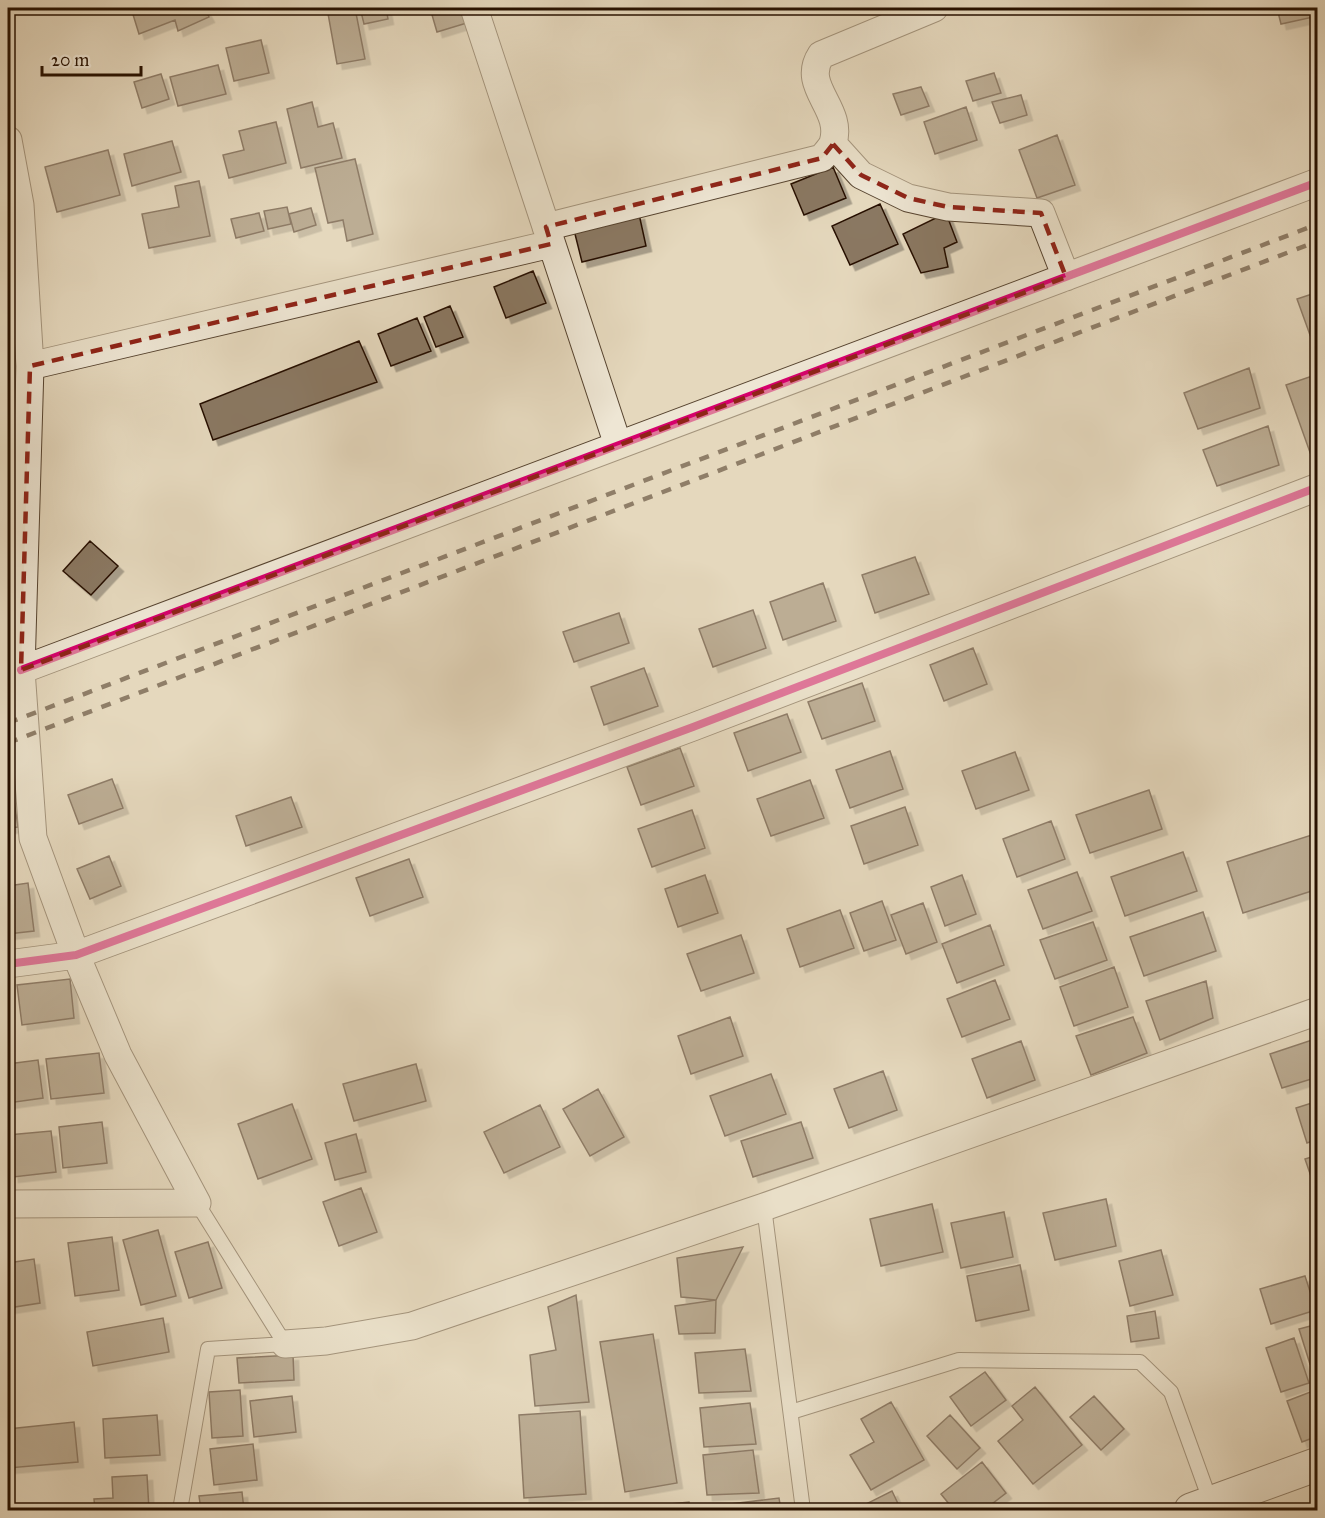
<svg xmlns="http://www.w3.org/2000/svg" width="1325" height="1518" viewBox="0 0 1325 1518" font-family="'IM FELL Great Primer',serif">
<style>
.building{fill:#8a7862;stroke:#271100;stroke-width:1.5;filter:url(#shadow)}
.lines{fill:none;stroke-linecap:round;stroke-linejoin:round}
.lane-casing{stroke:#56432f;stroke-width:16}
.street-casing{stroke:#56432f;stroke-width:29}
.secondary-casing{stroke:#271100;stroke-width:35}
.lane{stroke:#eee6d4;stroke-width:14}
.street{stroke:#eee6d4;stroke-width:27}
.secondary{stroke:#eee6d4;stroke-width:33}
.rail{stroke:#271100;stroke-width:4.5;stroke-dasharray:10 10;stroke-linecap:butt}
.cycleway-casing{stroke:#eee6d4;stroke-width:11}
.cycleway{stroke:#d6006c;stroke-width:8}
.marked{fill:none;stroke:#8f2418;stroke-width:4.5;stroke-dasharray:12 8;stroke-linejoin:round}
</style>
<defs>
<filter id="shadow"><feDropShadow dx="5.5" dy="5.5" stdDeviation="0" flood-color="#0004"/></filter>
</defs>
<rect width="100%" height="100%" fill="#e5d8bd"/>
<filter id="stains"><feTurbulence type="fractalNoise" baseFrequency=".00333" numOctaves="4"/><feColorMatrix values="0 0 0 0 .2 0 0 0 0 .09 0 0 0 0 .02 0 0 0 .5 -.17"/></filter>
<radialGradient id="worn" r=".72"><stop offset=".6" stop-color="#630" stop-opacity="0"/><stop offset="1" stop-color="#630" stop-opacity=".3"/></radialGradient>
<path class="building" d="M131 8H204L209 17 178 31 175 20 139 34Z
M327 8H355L365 59 337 64Z
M360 8H386L388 19 364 24Z
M430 8H466L470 22 437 32Z
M1277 8H1318V16L1281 24Z
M261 40 269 73 234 81 226 48Z
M218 65 226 94 178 106 170 77Z
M994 73 1001 93 973 101 966 81Z
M161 74 169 99 142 108 134 82Z
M921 87 929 106 901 115 893 94Z
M1021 95 1027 115 1000 123 992 102Z
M312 102 318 127 333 123 342 158 301 168 287 109Z
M966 107 977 140 935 154 924 122Z
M276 122 286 163 229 178 223 155 244 150 239 131Z
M1057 135 1075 185 1037 198 1019 150Z
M172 141 181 172 132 186 124 154Z
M108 150 120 195 57 212 45 167Z
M355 159 373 234 347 241 343 220 328 223 315 168Z
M833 167 846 198 804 215 791 184Z
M199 181 210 236 149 248 142 214 179 207 175 186Z
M880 204 898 244 850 265 832 226Z
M287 207 291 224 268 229 264 211Z
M311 208 316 225 294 232 289 214Z
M259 213 264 231 236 238 231 219Z
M946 213 957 242 944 248 948 267 921 273 903 234Z
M639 214 646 246 582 262 574 230Z
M533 271 546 303 506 318 494 287Z
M1318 292V357L1297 299Z
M450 306 463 337 436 347 424 317Z
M417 318 431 351 391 366 378 334Z
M359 341 377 382 213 440 200 404Z
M1249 368 1260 408 1198 429 1184 393Z
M1318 374V457L1312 458 1286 385Z
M1268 426 1279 465 1217 486 1203 450Z
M90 541 118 566 91 595 63 571Z
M915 557 929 594 875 613 862 575Z
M823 583 836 621 783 640 770 602Z
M753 610 766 648 713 667 699 629Z
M619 613 629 643 574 662 563 632Z
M973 648 987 684 944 701 930 665Z
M644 668 658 706 604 725 591 687Z
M862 683 875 721 822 739 808 702Z
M787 714 801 752 748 771 734 733Z
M680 748 694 786 641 805 627 767Z
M890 751 903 789 850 808 836 770Z
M1015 752 1029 790 976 809 962 771Z
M112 779 123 808 79 824 68 795Z
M810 780 824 818 771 836 757 799Z
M8 787H12L18 827 8 828Z
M1149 790 1162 829 1090 853 1076 815Z
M291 797 302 827 246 846 236 816Z
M905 807 918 845 864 864 851 826Z
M692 810 705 848 652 867 638 829Z
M1051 821 1065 859 1017 877 1003 839Z
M1318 833V863H1316L1318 889 1243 913 1227 862Z
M1183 852 1197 891 1125 916 1111 877Z
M109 856 121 886 90 899 77 869Z
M409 859 423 897 370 916 356 878Z
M1077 872 1092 911 1043 929 1028 890Z
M705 875 718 913 678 927 665 889Z
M962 875 976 914 945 926 931 887Z
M28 883 34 931 8 934V886Z
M882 901 896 940 864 951 850 913Z
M923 903 937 942 906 954 891 915Z
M840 910 854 948 800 967 787 929Z
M1203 912 1216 951 1144 976 1130 937Z
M1093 922 1107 960 1055 979 1040 940Z
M990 925 1004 965 957 983 942 944Z
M741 935 754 973 701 991 687 954Z
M1114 967 1128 1007 1074 1026 1060 987Z
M70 979 74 1018 22 1025 17 985Z
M995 980 1010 1019 962 1037 947 999Z
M1206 981 1213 1018 1160 1040 1146 1001Z
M730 1017 743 1056 691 1074 678 1036Z
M1133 1017 1147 1053 1091 1075 1076 1036Z
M1318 1038V1077L1282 1088 1270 1054Z
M1021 1041 1035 1080 987 1098 972 1059Z
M99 1053 104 1093 51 1099 46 1059Z
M38 1060 43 1098 8 1103V1064Z
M416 1064 426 1101 354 1121 343 1084Z
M883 1071 897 1110 849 1128 834 1089Z
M771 1074 786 1114 725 1136 710 1096Z
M598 1089 624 1137 590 1156 563 1109Z
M1318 1101V1139L1307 1143 1296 1108Z
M292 1104 312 1159 258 1179 238 1124Z
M540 1105 560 1147 504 1173 484 1132Z
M102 1122 107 1163 63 1168 59 1127Z
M801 1122 813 1158 753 1177 741 1141Z
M51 1131 56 1172 13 1177 8 1135Z
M356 1134 366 1172 335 1180 325 1143Z
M1318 1155V1194H1317L1305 1159Z
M361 1188 377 1232 339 1246 323 1202Z
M1106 1199 1116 1246 1055 1260 1043 1213Z
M932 1204 943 1252 881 1266 870 1219Z
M1004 1212 1013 1257 961 1268 951 1223Z
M158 1230 176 1296 141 1305 123 1240Z
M112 1237 119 1290 75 1296 68 1243Z
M208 1242 222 1288 189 1298 175 1252Z
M743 1247 716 1300 681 1297 677 1258Z
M1161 1250 1173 1295 1130 1306 1119 1261Z
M34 1259 40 1303 8 1308V1263Z
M1020 1265 1029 1310 976 1321 967 1276Z
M1305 1276 1316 1310 1271 1324 1260 1289Z
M576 1295 589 1402 535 1406 530 1355 556 1350 548 1307Z
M716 1300 715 1333 679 1334 675 1306Z
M1155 1311 1159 1338 1131 1342 1127 1316Z
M163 1318 169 1352 93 1366 87 1332Z
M1318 1324V1362L1310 1364 1299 1329Z
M653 1334 677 1483 625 1492 600 1342Z
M1294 1338 1309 1383 1281 1392 1266 1348Z
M745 1349 751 1391 699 1393 695 1353Z
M293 1355 294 1380 239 1383 237 1358Z
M985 1372 1006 1400 971 1426 950 1397Z
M1035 1387 1082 1445 1033 1484 998 1441 1023 1420 1012 1406Z
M1318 1389V1436L1302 1442 1287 1401Z
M240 1390 243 1436 212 1438 209 1392Z
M292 1396 296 1432 254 1437 250 1401Z
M1094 1396 1124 1429 1101 1450 1070 1417Z
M891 1402 924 1460 871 1490 850 1455 874 1442 861 1419Z
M750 1403 756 1444 704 1447 700 1408Z
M580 1411 586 1494 524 1498 519 1415Z
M157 1415 160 1455 105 1458 103 1419Z
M950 1415 980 1448 957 1469 927 1436Z
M74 1422 78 1462 8 1468V1429Z
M253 1444 257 1480 214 1485 210 1449Z
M753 1450 759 1493 707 1495 703 1455Z
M982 1462 1006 1493 984 1510H954L941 1494Z
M147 1475 149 1510H95L94 1499 113 1498 112 1477Z
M892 1491 901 1510H866L864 1505Z
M242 1492 244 1510H201L199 1496Z
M779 1498 781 1510H707V1507Z
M689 1502 690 1510H612Z"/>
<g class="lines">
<defs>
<path id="lane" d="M764 1207 803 1510
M791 1412 959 1360 1140 1362 1171 1392 1211 1503
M180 1510 208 1349 285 1344 197 1203"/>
<path id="street" d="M474 8 618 445
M8 140 20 205 30 366 21 670 33 838 76 955 118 1055 197 1203 8 1204
M833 144 861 175 908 198 948 207 1041 213 1066 277
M546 227 822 158C825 154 831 148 833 143 844 108 800 87 821 55L934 8
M30 366 551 244
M21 670 1318 182
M8 964 76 955 693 727 1318 487
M285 1344 326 1341 412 1326 764 1207 1318 1011"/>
<path id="secondary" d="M1191 1510 1318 1464"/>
</defs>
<use href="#lane" class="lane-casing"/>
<use href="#street" class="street-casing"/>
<use href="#secondary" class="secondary-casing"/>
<use href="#lane" class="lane"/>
<use href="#street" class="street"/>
<use href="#secondary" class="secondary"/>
<path class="rail" d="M8 723 1318 224
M8 743 1318 241"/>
<defs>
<path id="cycleway" d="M21 670 1318 182
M8 964 76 955 693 727 1318 487"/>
</defs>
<use href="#cycleway" class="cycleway-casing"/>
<use href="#cycleway" class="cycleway"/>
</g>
<path d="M0 0H1325V1518H0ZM833 144 861 175 908 198 948 207 1041 213 1066 277 21 670 30 366 551 244 546 227 822 158Z" fill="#e5d8bd" fill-opacity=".55" fill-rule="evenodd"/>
<path class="marked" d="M833 144 861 175 908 198 948 207 1041 213 1066 277 21 670 30 366 551 244 546 227 822 158Z"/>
<rect width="1325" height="1518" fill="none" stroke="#e5d8bd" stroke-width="30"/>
<rect x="9" y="9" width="1307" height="1500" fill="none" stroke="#271100" stroke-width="3"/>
<rect x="15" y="15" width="1295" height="1488" fill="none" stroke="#271100" stroke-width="1.5"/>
<path d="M42 66v9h99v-9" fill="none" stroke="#271100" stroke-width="3"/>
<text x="51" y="66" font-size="18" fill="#271100" stroke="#eee6d4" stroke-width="4.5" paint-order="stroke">20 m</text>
<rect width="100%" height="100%" filter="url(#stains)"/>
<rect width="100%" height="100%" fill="url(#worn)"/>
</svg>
